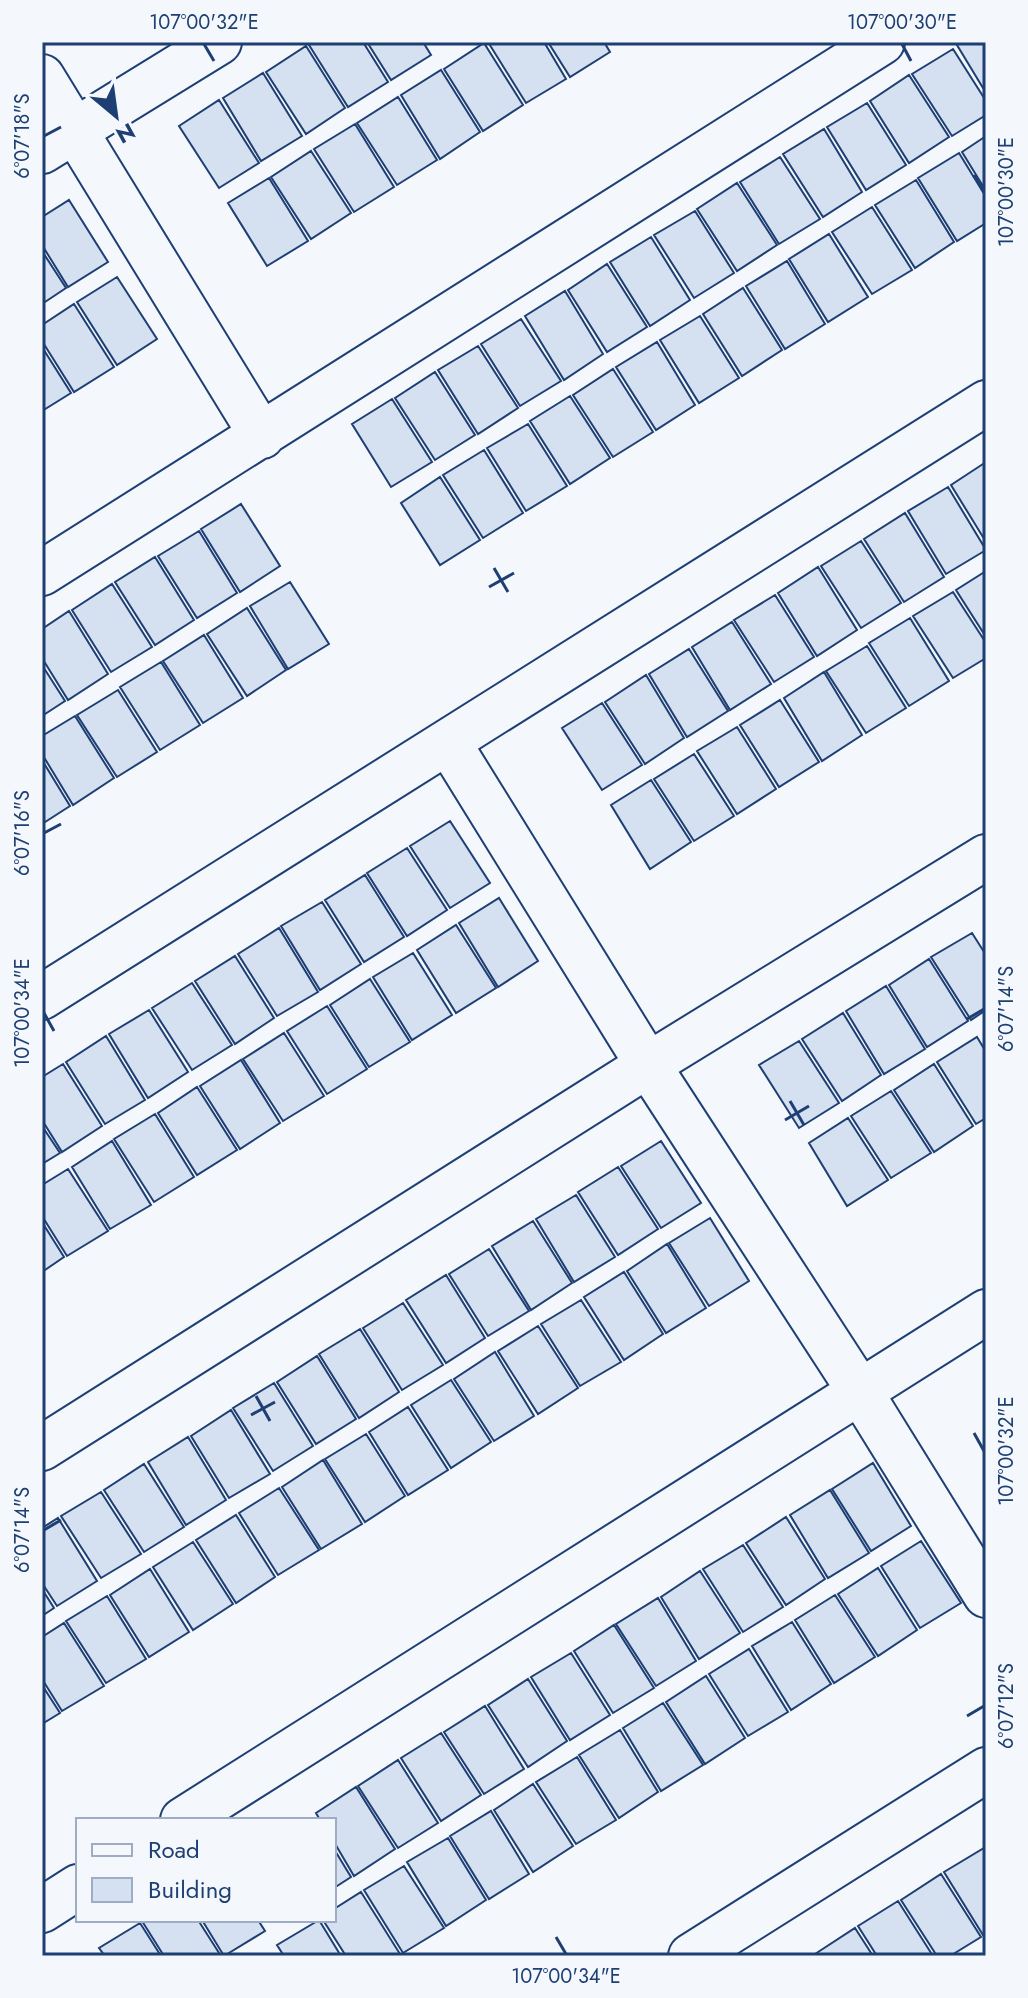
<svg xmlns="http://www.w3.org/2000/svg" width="1028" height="1998" viewBox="0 0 1028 1998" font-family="Jost,sans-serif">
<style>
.building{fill:#d5e0f0;stroke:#1d3f73;stroke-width:2}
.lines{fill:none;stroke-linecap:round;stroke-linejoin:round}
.minor-casing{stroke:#1d3f73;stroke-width:48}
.minor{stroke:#f4f7fb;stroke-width:44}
.ticks{fill:none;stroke:#1d3f73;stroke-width:3}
.neatline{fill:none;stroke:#1d3f73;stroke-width:3}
.ticks-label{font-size:20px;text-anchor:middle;fill:#1d3f73}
</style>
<rect width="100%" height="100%" fill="#f4f7fb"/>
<path class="building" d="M313 42H363L388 82 348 107 309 45Z
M367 42H423L431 55 391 80Z
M488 42H544L566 79 526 103Z
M548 42H604L610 52 570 77Z
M962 42H986V93L957 45Z
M484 43 523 105 483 131 444 69Z
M306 46 345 108 306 134 266 72Z
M953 49 986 101V115L952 136 912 74Z
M441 70 480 132 440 159 401 95Z
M263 73 302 136 261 161 223 98Z
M909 75 949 137 909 163 870 101Z
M398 97 437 160 397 185 357 123Z
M219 100 259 163 219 188 179 126Z
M867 103 906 165 866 190 827 127Z
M355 124 394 187 354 212 314 149Z
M824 129 862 192 823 217 783 154Z
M986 136V191L962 152Z
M311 151 351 213 311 239 271 177Z
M959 153 986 197V223L957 241 918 178Z
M780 157 820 219 779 244 740 182Z
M269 178 308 241 267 266 228 203Z
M916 180 954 242 915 268 875 205Z
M737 183 777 245 737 271 697 209Z
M69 200 108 262 68 287 42 245V217Z
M872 207 912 270 872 294 832 232Z
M695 211 734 273 694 298 654 235Z
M829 234 868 297 828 322 789 259Z
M651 237 690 300 650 326 610 262Z
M42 251 66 288 42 304Z
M787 261 825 324 785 349 746 286Z
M607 264 647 327 607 352 568 290Z
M117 277 157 339 117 365 77 302Z
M743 288 782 350 742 376 703 314Z
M565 291 603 354 564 380 525 316Z
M74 304 114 367 74 392 42 341V325Z
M700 316 739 378 699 403 660 340Z
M521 319 561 381 520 406 481 344Z
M657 342 695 405 656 430 616 367Z
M478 346 518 408 478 434 438 370Z
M42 347 71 393 42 411Z
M613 369 653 432 613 457 573 395Z
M435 372 475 435 435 460 395 398Z
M570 396 610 458 570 484 530 421Z
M392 399 432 462 391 487 352 424Z
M528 424 567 486 526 511 487 448Z
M484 450 523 513 483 538 443 475Z
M986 462V542L951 485Z
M440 477 480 540 440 565 401 503Z
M948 487 986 550 946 574 908 511Z
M241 504 280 566 240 592 201 529Z
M905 513 944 577 904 602 864 539Z
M199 531 237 593 197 618 158 556Z
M861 541 901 603 861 628 821 566Z
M155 557 194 620 155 645 115 582Z
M818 567 857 630 817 656 778 593Z
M986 571V637L956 590Z
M290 582 329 644 288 669 250 606Z
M112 584 152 647 111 672 72 610Z
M953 592 986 643V658L953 678 913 616Z
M775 595 814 657 774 682 734 620Z
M247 608 286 670 247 696 207 634Z
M69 611 108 674 68 700 42 658V629Z
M910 618 949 681 909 706 869 643Z
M732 622 771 684 730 710 692 647Z
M204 635 243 698 203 723 163 661Z
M867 646 906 708 866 733 826 671Z
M689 649 728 711 687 737 649 674Z
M161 662 200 725 160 750 120 687Z
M42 665 65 701 42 716Z
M824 672 862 735 822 761 784 698Z
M646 675 684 738 645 764 605 702Z
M118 690 157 752 117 777 77 715Z
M780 700 819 762 779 787 740 725Z
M602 703 642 765 602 790 562 728Z
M75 716 114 778 73 805 42 754V736Z
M737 727 776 789 737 814 697 751Z
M694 754 734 816 694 841 654 779Z
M42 760 70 806 42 824Z
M651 780 691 842 650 869 611 805Z
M450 821 490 883 450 908 410 846Z
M407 848 447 910 407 936 367 873Z
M365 875 404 937 364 962 325 900Z
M499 898 538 961 498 987 459 923Z
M322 902 361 964 320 990 281 926Z
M456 925 496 988 456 1013 417 950Z
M279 928 318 992 277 1016 238 954Z
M972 933 986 955V1010L971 1020 931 957Z
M413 953 452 1015 412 1040 373 977Z
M235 956 274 1018 235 1044 195 981Z
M929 959 968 1021 927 1047 889 985Z
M370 979 410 1042 369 1067 330 1005Z
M192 983 232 1045 192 1070 152 1008Z
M886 986 925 1049 884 1074 846 1011Z
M327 1006 367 1069 327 1094 287 1031Z
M149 1010 188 1072 148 1098 109 1034Z
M843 1013 881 1075 842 1101 802 1039Z
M284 1033 324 1096 283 1121 243 1059Z
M106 1036 145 1100 105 1124 66 1062Z
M977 1037 986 1052V1118L976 1124 937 1062Z
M799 1041 839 1103 799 1128 759 1065Z
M241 1060 280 1123 240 1149 200 1086Z
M63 1064 102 1126 62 1152 42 1120V1077Z
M934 1064 973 1126 934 1152 894 1090Z
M197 1087 237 1150 197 1175 158 1113Z
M891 1091 931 1153 891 1178 851 1116Z
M155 1114 194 1177 154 1202 114 1139Z
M848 1118 888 1180 847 1206 809 1143Z
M42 1126 60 1153 42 1164Z
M112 1141 151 1205 110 1229 72 1167Z
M661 1141 701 1203 661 1228 621 1166Z
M618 1167 658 1229 618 1255 578 1192Z
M68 1169 108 1231 67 1256 42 1216V1185Z
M576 1195 615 1257 574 1282 536 1219Z
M710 1218 749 1281 709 1306 669 1243Z
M533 1221 572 1283 531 1310 492 1246Z
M42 1222 64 1257 42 1272Z
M667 1244 706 1308 666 1333 627 1271Z
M489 1249 529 1311 488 1336 449 1274Z
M624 1272 663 1334 624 1360 584 1297Z
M446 1275 485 1338 446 1363 406 1300Z
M581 1300 621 1362 580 1386 541 1324Z
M403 1303 443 1365 402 1390 363 1328Z
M538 1326 578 1388 538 1414 498 1351Z
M360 1329 399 1392 359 1418 319 1354Z
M495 1352 534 1416 494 1441 454 1379Z
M317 1356 356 1419 316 1444 277 1382Z
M451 1380 491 1442 451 1468 411 1405Z
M274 1383 313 1446 273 1471 233 1408Z
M408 1407 448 1470 408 1495 369 1432Z
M231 1410 270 1474 229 1498 191 1436Z
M366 1434 405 1496 365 1522 325 1459Z
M188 1437 226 1500 186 1525 148 1462Z
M323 1460 362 1524 321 1549 282 1487Z
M873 1463 911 1526 871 1551 832 1489Z
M144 1464 184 1527 144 1552 104 1490Z
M279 1488 319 1550 278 1575 239 1513Z
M830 1490 869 1553 828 1578 790 1515Z
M101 1492 141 1554 101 1578 61 1516Z
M236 1515 275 1577 236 1603 196 1540Z
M786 1517 825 1579 786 1605 746 1543Z
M58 1518 97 1581 57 1606 42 1583V1528Z
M921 1541 961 1603 920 1628 881 1566Z
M193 1542 233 1604 193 1630 153 1567Z
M743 1545 783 1607 743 1632 703 1569Z
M878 1568 917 1630 878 1656 838 1594Z
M150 1569 189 1632 149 1657 110 1595Z
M700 1571 740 1633 699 1659 661 1597Z
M42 1589 54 1608 42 1616Z
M835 1595 875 1657 834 1683 795 1620Z
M107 1596 146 1659 106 1683 66 1621Z
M658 1598 696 1661 656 1686 616 1624Z
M792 1622 831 1684 791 1710 752 1646Z
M64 1623 104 1686 62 1711 42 1679V1637Z
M614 1625 654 1688 613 1713 574 1651Z
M749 1649 788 1712 748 1736 709 1674Z
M571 1653 610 1715 570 1740 531 1677Z
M706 1676 745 1738 705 1764 666 1702Z
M528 1679 567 1741 528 1767 488 1705Z
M42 1685 60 1713 42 1724Z
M663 1703 703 1765 661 1791 623 1728Z
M485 1706 524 1769 484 1794 444 1732Z
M620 1730 658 1792 619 1818 579 1755Z
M441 1733 481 1795 441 1821 401 1758Z
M577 1757 616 1820 576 1844 536 1782Z
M398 1760 438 1823 398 1848 358 1786Z
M533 1784 573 1846 533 1872 494 1810Z
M356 1787 395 1849 354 1876 334 1842V1820H320L316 1813Z
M491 1811 529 1874 489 1899 450 1836Z
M448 1838 486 1900 446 1926 407 1862Z
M984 1848 986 1933 983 1935 944 1872Z
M334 1849 351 1877 334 1888Z
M404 1866 444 1928 403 1953 364 1890Z
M941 1874 981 1937 950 1956H937L901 1900Z
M361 1892 400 1954 398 1956H346L323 1920H334V1909Z
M898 1901 933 1956H877L858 1926Z
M198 1920 221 1956H164L142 1921Z
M202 1920H258L265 1931 224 1956Z
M319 1920 341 1956H284L277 1945Z
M140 1923 161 1956H105L99 1948Z
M855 1928 873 1956H816L815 1954Z"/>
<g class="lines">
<defs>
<path id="minor" d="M42 77 262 436
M42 151 219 42
M42 573 882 42
M448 742 648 1065 859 1390 986 1595
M42 997 986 403
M42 1448 648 1065 986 857
M183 1820 986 1312
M42 1910 78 1887
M691 1956 986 1770"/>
</defs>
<use href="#minor" class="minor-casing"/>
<use href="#minor" class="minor"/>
</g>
<path class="ticks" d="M204 44 214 61M902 44 911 61M44 136 61 127M974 175 984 192M494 568 508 592M489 587 514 573M44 833 61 824M44 1013 54 1031M967 1019 984 1009M790 1101 804 1125M785 1120 809 1106M256 1396 270 1421M251 1415 275 1402M974 1433 984 1451M44 1530 61 1520M967 1716 984 1706M556 1937 566 1954"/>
<rect width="1028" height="1998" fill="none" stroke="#f4f7fb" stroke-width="88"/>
<rect x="76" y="1818" width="260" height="104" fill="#f4f7fb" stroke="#9eadc5" stroke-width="2"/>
<rect x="92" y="1844" width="40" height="12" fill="#f4f7fb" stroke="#9eadc5" stroke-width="2"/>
<text x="148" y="1858" font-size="24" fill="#1d3f73">Road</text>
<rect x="92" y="1878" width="40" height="24" fill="#d5e0f0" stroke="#9eadc5" stroke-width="2"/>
<text x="148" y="1898" font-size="24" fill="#1d3f73">Building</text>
<g transform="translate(116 116) rotate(151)" stroke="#f4f7fb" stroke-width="6" paint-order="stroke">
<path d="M0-6L14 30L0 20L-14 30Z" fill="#1d3f73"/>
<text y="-12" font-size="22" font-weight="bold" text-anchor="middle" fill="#1d3f73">N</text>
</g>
<rect x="44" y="44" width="940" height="1910" class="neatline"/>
<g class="ticks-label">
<text x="204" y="29">107°00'32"E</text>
<text x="902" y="29">107°00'30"E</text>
<text transform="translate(22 136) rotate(-90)" y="7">6°07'18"S</text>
<text transform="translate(1006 192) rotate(-90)" y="7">107°00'30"E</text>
<text transform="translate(22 833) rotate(-90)" y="7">6°07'16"S</text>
<text transform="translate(1006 1009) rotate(-90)" y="7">6°07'14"S</text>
<text transform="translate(22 1013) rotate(-90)" y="7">107°00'34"E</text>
<text transform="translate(1006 1451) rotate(-90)" y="7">107°00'32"E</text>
<text transform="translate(22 1530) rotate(-90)" y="7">6°07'14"S</text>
<text transform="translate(1006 1706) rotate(-90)" y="7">6°07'12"S</text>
<text x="566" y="1983">107°00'34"E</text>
</g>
</svg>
